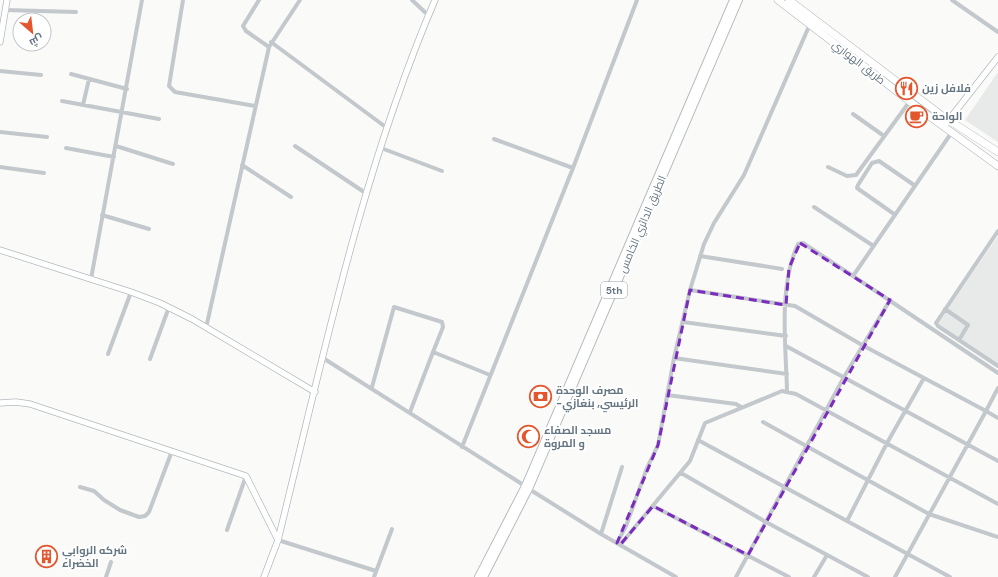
<svg xmlns="http://www.w3.org/2000/svg" width="998" height="577" viewBox="0 0 998 577" font-family="'DM Sans',Cairo,sans-serif">
<style>
.built{fill:#e8e9e9}
.lines{fill:none;stroke-linecap:round;stroke-linejoin:round}
.secondary-casing{stroke:#b3babf;stroke-width:7}
.primary-casing{stroke:#b5babe;stroke-width:8}
.highway-casing{stroke:#b4b9bd;stroke-width:8}
.street{stroke:#c3c8cc;stroke-width:4}
.secondary{stroke:#fff;stroke-width:5.5}
.primary{stroke:#fff;stroke-width:6}
.highway{stroke:#fff;stroke-width:7}
.marked{fill:none;stroke:#7b2cbf;stroke-width:3;stroke-dasharray:8 5;stroke-linejoin:round}
.labels{text-anchor:middle;stroke-width:4;stroke-linejoin:round;paint-order:stroke}
.shield{fill:#fff;stroke:#939fa8;stroke-width:1}
.shield-label{font-size:10px;font-weight:bold;fill:#657683}
.street-label{font-size:11px;fill:#657683;stroke:#fff}
.poi-label{font-size:11px;font-weight:bold;fill:#657683;stroke:#fff;text-anchor:start}
</style>
<rect width="100%" height="100%" fill="#fafaf8"/>
<path class="built" d="M998 72V142L965 120Z
M998 236V365L938 323Z"/>
<g class="lines">
<defs>
<path id="secondary" d="M0 42 7 0
M944 126 998 57
M0 250 131 292 160 303 192 319 315 392
M0 403 16 402 30 404 246 476 278 540
M264 577 278 540C323 358 361 173 435 0"/>
<path id="primary" d="M478 577 525 486 733 0
M484 577 529 489 739 0"/>
<path id="highway" d="M778 0 925 113 998 166
M789 0 941 115 998 152"/>
</defs>
<use href="#secondary" class="secondary-casing"/>
<use href="#primary" class="primary-casing"/>
<use href="#highway" class="highway-casing"/>
<path class="street" d="M183 0 169 86 175 92 255 106
M259 0 243 26 246 31 269 47
M412 0 428 15
M952 0 998 32
M5 10 76 12
M271 42 387 128
M0 71 41 75
M71 74 127 89
M62 101 159 119
M83 105 89 79
M853 114 884 136
M0 132 47 137
M952 132 853 276 998 373
M494 139 573 168
M116 146 173 164
M295 146 367 194
M66 148 114 157
M381 148 442 171
M242 165 291 197
M0 167 44 173
M828 167 847 176 856 175 910 101
M814 207 872 245
M894 214 857 188 858 185 872 163 879 161 914 185
M102 215 149 229
M998 231 936 323 938 326 998 366
M700 256 782 269
M91 279 142 0
M690 290 795 306 862 345 986 411 998 388
M945 309 968 325 959 340
M683 322 786 336
M206 328 269 47 300 0
M786 346 998 461
M108 354 131 292
M323 358 525 486
M674 358 787 374
M150 359 169 307
M372 387 394 307 442 322 443 327 433 352
M787 391C786 345 778 287 798 244L803 243 853 276
M667 395 736 404 741 407
M410 412 433 352 490 375
M763 422 929 514 998 537
M698 440 950 577
M462 447 573 168 637 0
M681 473 766 522 868 577
M80 487 94 491 104 500 120 510 139 517 145 516 149 512 172 451
M529 489 601 534 676 577
M653 506 789 577
M847 521 887 443 924 378
M227 530 246 476
M601 534 622 467
M278 540 376 571
M617 543 626 526 647 468 658 445 674 358 690 290 704 244 714 223 744 175 810 24
M620 545 690 461 705 423 782 391 796 394 998 504
M106 577 111 562
M374 577 392 529
M736 577 844 377 890 300
M814 577 827 555
M895 577 986 411 998 418"/>
<use href="#secondary" class="secondary"/>
<use href="#primary" class="primary"/>
<use href="#highway" class="highway"/>
</g>
<path class="marked" d="M800 243 890 300 748 555 653 506 620 545 617 543 658 445 690 290 786 305 789 268Z"/>
<defs>
<symbol id="restaurant-ring" viewBox="-11 -11 22 22"><circle r="9.5" fill="#fff" stroke="#e4572e" stroke-width="1.5"/><path d="M-5-6h1v4h1v-4h1v4h1v-4h1v5L-1.5 .5V6h-2V.5L-5-1ZM5-6V6H3V1.5H1.5Q1.5-4 5-6Z" fill="#e4572e"/></symbol>
<symbol id="cafe-ring" viewBox="-11 -11 22 22"><circle r="9.5" fill="#fff" stroke="#e4572e" stroke-width="1.5"/><path d="M-5.5-4.5H6V0H3Q3 3.5 0 3.5H-2.5Q-5.5 3.5-5.5 0ZM3-3.2v2h1.7v-2ZM-6 4.5H4V6H-6Z" fill="#e4572e"/></symbol>
<symbol id="bank-ring" viewBox="-11 -11 22 22"><circle r="9.5" fill="#fff" stroke="#e4572e" stroke-width="1.5"/><path d="M-6-4H6V4H-6ZM0-2.3a2.3 2.3 0 1 0 0 4.6a2.3 2.3 0 1 0 0-4.6Z" fill="#e4572e"/></symbol>
<symbol id="mosque-ring" viewBox="-11 -11 22 22"><circle r="9.5" fill="#fff" stroke="#e4572e" stroke-width="1.5"/><path d="M3.5-4.9A6 6 0 1 0 3.5 4.9A5 5 0 1 1 3.5-4.9Z" fill="#e4572e"/></symbol>
<symbol id="building-ring" viewBox="-11 -11 22 22"><circle r="9.5" fill="#fff" stroke="#e4572e" stroke-width="1.5"/><path d="M-4-6H4V6H1V3H-1V6H-4ZM-2.5-4.3h1.7v1.8h-1.7ZM.8-4.3h1.7v1.8H.8ZM-2.5-1h1.7V.8h-1.7ZM.8-1h1.7V.8H.8Z" fill="#e4572e"/></symbol>
</defs>
<g fill-rule="evenodd">
<use href="#restaurant-ring" x="894" y="76" width="25" height="25"/>
<use href="#cafe-ring" x="904" y="104" width="25" height="25"/>
<use href="#bank-ring" x="528" y="384" width="25" height="25"/>
<use href="#mosque-ring" x="516" y="424" width="25" height="25"/>
<use href="#building-ring" x="34" y="544" width="25" height="25"/>
</g>
<g class="labels">
<rect class="shield" x="601" y="282" width="26" height="16" rx="3"/>
<g class="shield-label">
<text x="614" y="294">5th</text>
</g>
<g class="street-label">
<text transform="translate(859 62) rotate(38)" y="4">طريق الهواري</text>
<text transform="translate(642 224) rotate(-67)" y="4">الطريق الدائري الخامس</text>
</g>
<g class="poi-label">
<text x="922" y="92">فلافل زين</text>
<text x="932" y="120">الواحة</text>
<text x="556" y="394">مصرف الوحدة<tspan x="556" dy="13">-الرئيسي, بنغازي</tspan></text>
<text x="544" y="434">مسجد الصفاء<tspan x="544" dy="13">و المروة</tspan></text>
<text x="62" y="554">شركه الروابي<tspan x="62" dy="13">الخضراء</tspan></text>
</g>
</g>
<g transform="translate(32 32) rotate(152)"><circle r="19" fill="#ffffff" stroke="#c1c8cd"/>
<path d="M0-3L7 15L0 10L-7 15Z" fill="#e4572e"/>
<text y="-6" font-size="11" font-weight="bold" text-anchor="middle" fill="#657683">ش</text>
</g>
</svg>
